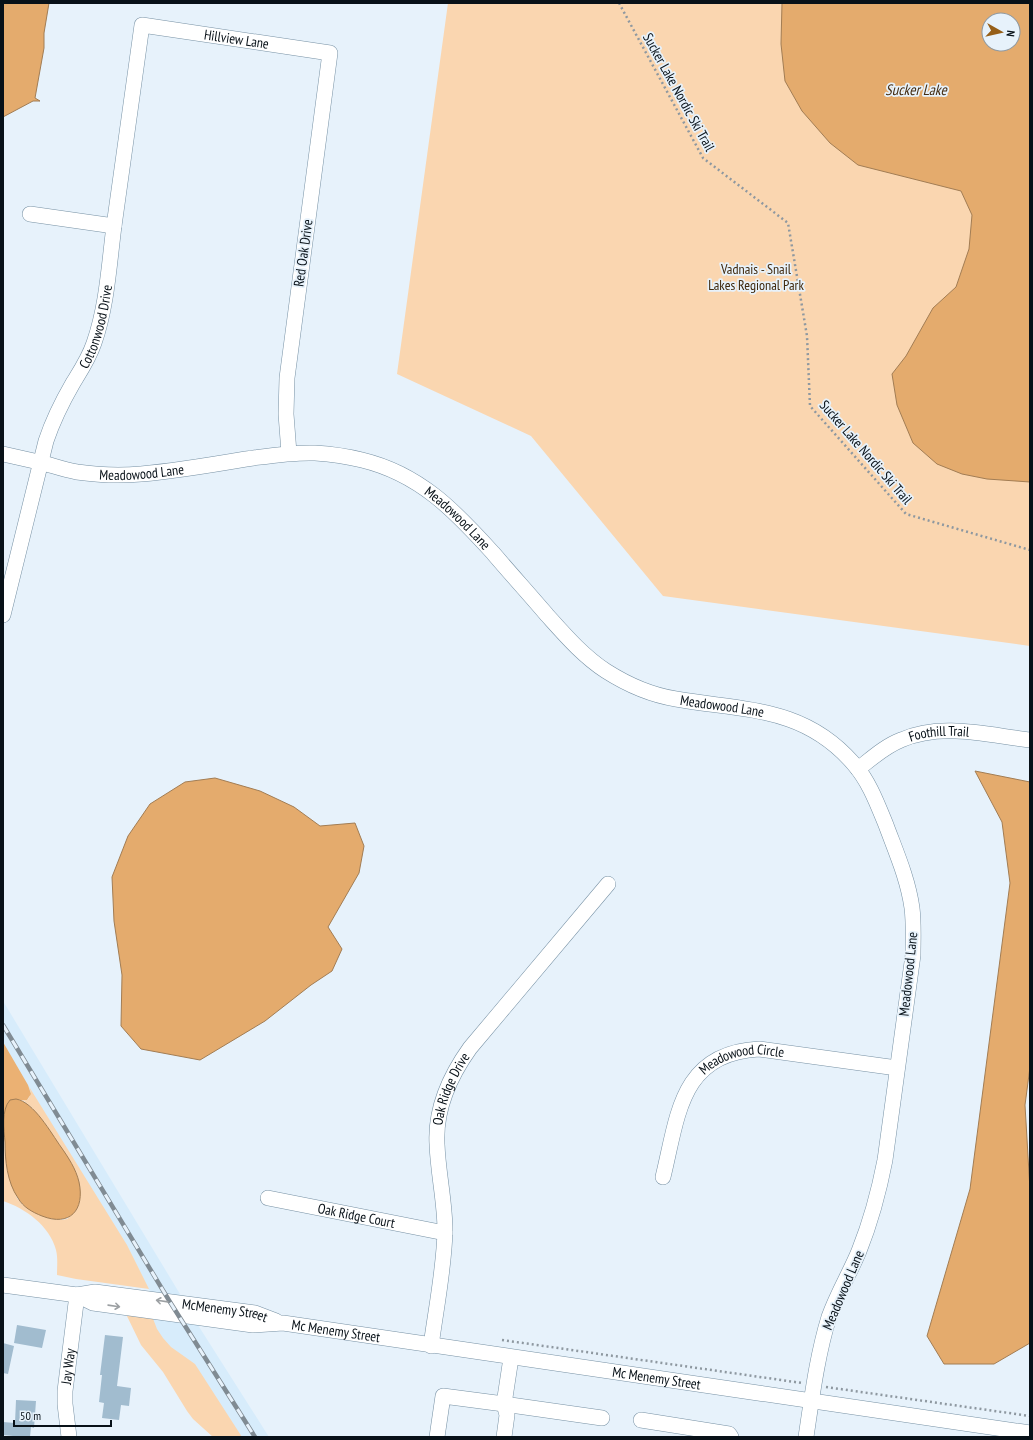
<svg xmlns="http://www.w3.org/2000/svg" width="1033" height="1440" viewBox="0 0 1033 1440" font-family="'PT Sans Narrow',sans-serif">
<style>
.built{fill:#d7ecfb}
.green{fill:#fad6b0;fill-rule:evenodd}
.forest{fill:#ebb173}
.water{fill:#e4ab6d;stroke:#a27d54;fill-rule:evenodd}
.building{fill:#a1bccf}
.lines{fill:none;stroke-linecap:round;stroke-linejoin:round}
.minor-casing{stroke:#7791a4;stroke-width:16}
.path{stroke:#8e98a0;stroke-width:2.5;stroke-dasharray:2 3;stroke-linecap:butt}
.minor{stroke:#fff;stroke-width:15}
.rail-casing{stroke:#808b93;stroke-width:4.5}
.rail{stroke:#e7f2fb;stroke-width:3;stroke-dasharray:9;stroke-linecap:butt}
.oneway{stroke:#9ca0a3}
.labels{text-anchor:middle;stroke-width:3.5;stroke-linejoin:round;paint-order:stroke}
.street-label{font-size:14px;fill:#081118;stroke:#e7f2fb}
.park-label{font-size:14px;fill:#3f280c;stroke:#e7f2fb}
.water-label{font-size:15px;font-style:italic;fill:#452d12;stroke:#e7f2fb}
</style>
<rect width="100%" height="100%" fill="#e7f2fb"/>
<path class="built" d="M3 1001 183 1299 152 1295 3 1049Z
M141 1315 196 1322 269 1437H241L167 1362Z"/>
<path class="green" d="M448 3H1030V646L663 596 531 436 397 374ZM989 20H1013V44H989Z
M28 1085 127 1245 149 1289 76 1279 57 1275C57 1266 58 1258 56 1250 50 1226 25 1208 3 1201L5 1123V1152L17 1198 22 1204 37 1214 51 1219 62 1220 67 1219 76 1210 80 1197 33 1109 24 1101 20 1100H27C32 1095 31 1090 28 1085Z
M125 1312 152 1316 157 1329 163 1338 171 1347 195 1364 242 1437H213L193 1419 187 1411 163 1372 141 1345Z"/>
<path class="forest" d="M3 1042 28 1085 31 1094 27 1100C12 1101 11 1094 5 1113L3 1178Z"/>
<path class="water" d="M3 3H49L44 33V48L35 98 40 101H33L3 117Z
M782 3H1030V482L987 479 962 474 937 464 913 443 897 405 892 374 906 356 933 308 956 287 969 249 972 215 961 191 858 165 830 143 802 111 785 81 781 44ZM989 20H1013V44H989Z
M975 771 1030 782V1067L1025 1105 1030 1190V1343L994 1364H944L927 1336 970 1189 1010 883 1002 822Z
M215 778 260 791 294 807 320 826 355 823 364 846 359 873 328 927 342 949 332 971 311 985 265 1021 200 1060 141 1049 121 1026 122 975 114 921 112 877 128 836 150 804 185 782Z
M16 1099C34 1102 51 1133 61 1147 68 1157 76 1169 79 1182 85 1210 70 1227 42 1216 32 1212 23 1207 18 1198 7 1182 5 1160 5 1142 4 1130 1 1110 10 1100Z"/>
<path class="building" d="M17 1325 46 1330 42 1348 14 1343Z
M105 1335 123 1337 117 1386 131 1388 129 1406 121 1405 119 1420 102 1418 104 1403 99 1402 102 1375H100Z
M3 1343 14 1346 8 1374 3 1373Z
M16 1400 36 1401 34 1428 31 1427 30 1437H13V1436L3 1435V1422L15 1423Z"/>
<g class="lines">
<defs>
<g id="minor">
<path d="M30 214 114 226"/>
<path id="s1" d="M3 454C16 457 30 460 43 463 54 466 65 470 77 472 98 475 120 476 141 474 176 471 211 465 246 459 269 456 292 452 315 453 331 454 346 456 362 460 420 474 455 511 493 553 511 574 529 594 547 615 565 635 583 656 606 671 628 685 651 695 676 699 745 711 803 706 853 763 869 781 877 803 886 825 896 852 908 879 912 908 914 924 913 940 913 955L885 1160C879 1191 871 1221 859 1251 850 1273 837 1294 829 1317 817 1356 812 1397 806 1437"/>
<path id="s2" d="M3 615 46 441C53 420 62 402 73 383 81 370 89 358 94 343 107 306 109 265 114 226 123 159 133 92 142 25L330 53 287 378 286 414 289 453"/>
<path id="s3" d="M858 769C871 759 885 746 901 740 942 722 987 735 1030 740"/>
<path id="s4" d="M663 1177C678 1116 680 1053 759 1049L897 1068"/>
<path id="s5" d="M268 1198 445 1233"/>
<path id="s6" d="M3 1285 77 1295 95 1292 255 1313 276 1321"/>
<path id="s7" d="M77 1295 93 1303 253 1325 283 1323 1030 1433"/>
<path id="s8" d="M431 1346C436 1308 444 1270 445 1231 445 1202 438 1173 437 1144 435 1108 450 1076 470 1048L608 884"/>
<path d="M641 1420 729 1434 731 1437"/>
<path id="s9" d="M69 1437 65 1404V1391L77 1295"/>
<path d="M437 1437 443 1396 504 1404 511 1358"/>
<path d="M504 1437 507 1415 504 1404 602 1418"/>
</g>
</defs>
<use href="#minor" class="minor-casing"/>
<path class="path" d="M619 3 703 158 788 223 807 336 810 406 906 514 1030 550
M502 1340 802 1383
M826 1387 1030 1416"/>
<use href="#minor" class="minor"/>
<defs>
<path id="rail" d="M3 1025 170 1302 255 1437"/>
</defs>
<use href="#rail" class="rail-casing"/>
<use href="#rail" class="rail"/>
</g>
<defs><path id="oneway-shaft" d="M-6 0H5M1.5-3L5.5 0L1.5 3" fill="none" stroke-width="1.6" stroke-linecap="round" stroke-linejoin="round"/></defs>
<g class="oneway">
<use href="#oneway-shaft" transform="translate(162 1301) rotate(-172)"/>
<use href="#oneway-shaft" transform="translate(114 1306) rotate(8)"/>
</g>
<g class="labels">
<g class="street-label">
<text dy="5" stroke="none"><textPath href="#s2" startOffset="706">Hillview Lane</textPath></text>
<text transform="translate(679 92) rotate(61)" y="5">Sucker Lake Nordic Ski Trail</text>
<text transform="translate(303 253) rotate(-82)" y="5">Red Oak Drive</text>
<text dy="5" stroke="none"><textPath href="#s2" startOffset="305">Cottonwood Drive</textPath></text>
<text transform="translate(866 452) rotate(49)" y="5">Sucker Lake Nordic Ski Trail</text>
<text dy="5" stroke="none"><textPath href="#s1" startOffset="141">Meadowood Lane</textPath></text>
<text dy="5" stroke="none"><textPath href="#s1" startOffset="477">Meadowood Lane</textPath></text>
<text dy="5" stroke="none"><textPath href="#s1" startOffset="813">Meadowood Lane</textPath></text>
<text dy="5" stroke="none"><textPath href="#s3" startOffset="91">Foothill Trail</textPath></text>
<text transform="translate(908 974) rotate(-84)" y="5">Meadowood Lane</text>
<text dy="5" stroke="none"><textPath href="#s4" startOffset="158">Meadowood Circle</textPath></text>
<text dy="5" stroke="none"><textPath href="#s8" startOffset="261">Oak Ridge Drive</textPath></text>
<text dy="5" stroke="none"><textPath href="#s5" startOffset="90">Oak Ridge Court</textPath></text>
<text transform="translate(843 1290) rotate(-67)" y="5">Meadowood Lane</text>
<text dy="5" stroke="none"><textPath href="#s6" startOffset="224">McMenemy Street</textPath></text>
<text dy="5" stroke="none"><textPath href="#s7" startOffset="263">Mc Menemy Street</textPath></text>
<text dy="5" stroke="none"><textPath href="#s9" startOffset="71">Jay Way</textPath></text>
<text dy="5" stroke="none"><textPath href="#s7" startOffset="587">Mc Menemy Street</textPath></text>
</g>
<g class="park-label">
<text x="756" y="274">Vadnais - Snail<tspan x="756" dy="16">Lakes Regional Park</tspan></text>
</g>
<g class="water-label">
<text x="916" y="95">Sucker Lake</text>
</g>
</g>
<rect width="1033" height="1440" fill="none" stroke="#081118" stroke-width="8"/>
<g transform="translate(1001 32) rotate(98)"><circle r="19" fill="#e7f2fb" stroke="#8e98a0"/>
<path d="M0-3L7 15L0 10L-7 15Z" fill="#965f18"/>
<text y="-6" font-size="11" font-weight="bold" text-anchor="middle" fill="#081118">N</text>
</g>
<path d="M14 1420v6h97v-6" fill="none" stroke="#081118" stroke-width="2"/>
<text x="20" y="1420" font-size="12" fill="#081118" stroke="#e7f2fb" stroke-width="3" paint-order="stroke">50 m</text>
</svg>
